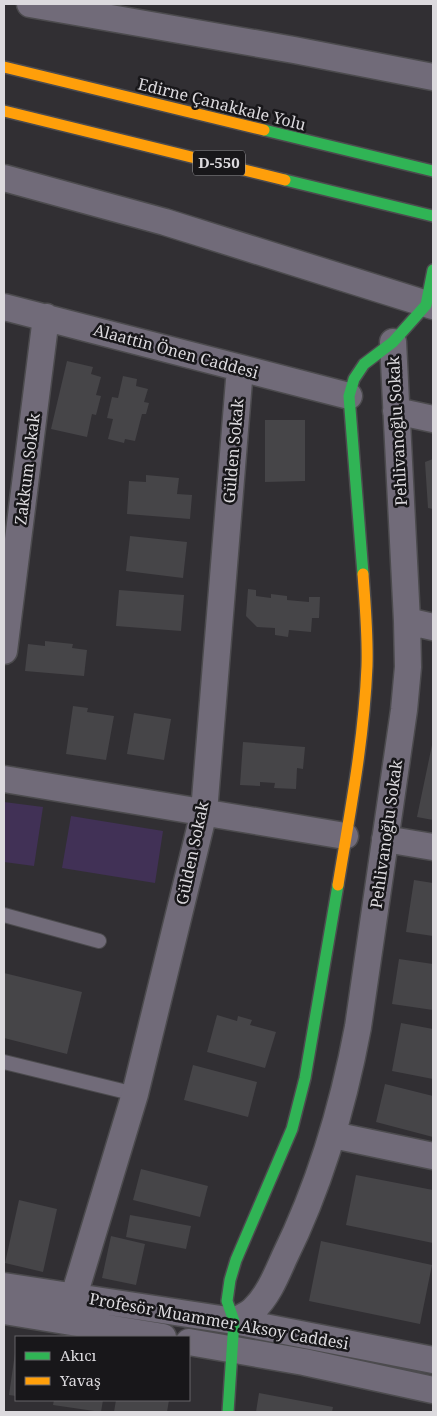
<svg xmlns="http://www.w3.org/2000/svg" width="437" height="1416" viewBox="0 0 437 1416" font-family="'Noto Serif',serif">
<style>
.green{fill:#413156}
.building{fill:#464548}
.lines{fill:none;stroke-linecap:round;stroke-linejoin:round}
.lane-casing{stroke:#4c4b4e;stroke-width:16}
.street-casing{stroke:#4c4b4e;stroke-width:29}
.fast-casing{stroke:#4c4b4e;stroke-width:14}
.slow-casing{stroke:#4c4b4e;stroke-width:14}
.lane{stroke:#716b79;stroke-width:14}
.street{stroke:#716b79;stroke-width:26}
.fast{stroke:#30b455;stroke-width:11}
.slow{stroke:#ff9f0a;stroke-width:11}
.labels{text-anchor:middle;stroke-width:5;stroke-linejoin:round;paint-order:stroke}
.shield{fill:#18171a;stroke:#a1a0a3;stroke-width:1}
.shield-label{font-size:15px;font-weight:bold;fill:#dcdade}
.street-label{font-size:16px;fill:#dcdade;stroke:#18171a}
</style>
<rect width="100%" height="100%" fill="#312f33"/>
<path class="green" d="M4 802 43 807 34 866 4 862Z
M71 816 163 831 155 883 62 868Z"/>
<path class="building" d="M67 361 93 367 91 374 101 377 96 395 101 396 96 415 92 414 87 437 51 429Z
M123 376 137 379 136 386 148 389 144 402 149 403 146 414H142L135 441 125 439 124 443 108 439 113 419 107 418 112 397 118 398Z
M265 420H305V481L265 482Z
M433 459V509L428 508 425 462Z
M146 475 179 478 177 494 192 495 190 519 127 514 129 481 146 482Z
M130 536 187 542 183 578 126 571Z
M248 589 256 590V596L271 598V594L287 596V600L309 602V597H320L319 618H312L311 632 289 630 288 637 275 635V628L257 627 246 616Z
M119 590 184 595 181 631 116 626Z
M45 641 73 644 72 648 87 650 84 676 25 671 28 644 45 646Z
M73 706 88 708 87 712 114 716 106 760 66 754Z
M134 713 171 719 164 760 127 754Z
M243 742 305 747 303 769 297 768 296 789 274 788 275 783 260 782V786L240 785Z
M432 745H433V820L417 817Z
M414 880 433 883V936L406 932Z
M399 959 433 964V1010L392 1004Z
M4 973 82 992 67 1054 4 1038Z
M217 1015 237 1021 238 1016 252 1020 250 1025 276 1032 265 1068 207 1052Z
M401 1023 433 1029V1079L392 1071Z
M193 1065 257 1082 248 1117 184 1100Z
M385 1084 433 1096V1137L376 1122Z
M141 1169 208 1186 200 1217 133 1200Z
M356 1175 433 1190V1243L346 1225Z
M19 1200 57 1209 43 1272 5 1263Z
M130 1215 191 1226 186 1249 126 1237Z
M111 1236 145 1244 136 1285 102 1278Z
M321 1241 432 1265 420 1324 309 1301Z
M15 1353H16V1396L9 1395Z
M259 1393 333 1407 332 1412H256Z
M54 1400H103L101 1412 53 1405Z
M116 1400H169L167 1412H114Z"/>
<g class="lines">
<defs>
<path id="lane" d="M4 915 99 941
M4 1062 135 1094"/>
<path id="street" d="M30 4 294 50 433 77
M4 178 165 222 433 306
M4 307 349 396
M396 411 433 419
M407 621 433 627
M4 651 46 317
M4 779 345 836
M385 839 433 847
M333 1135 433 1156
M4 1286 234 1321 433 1360
M74 1296 135 1094 204 812 240 368
M4 1311 163 1337
M234 1321C240 1318 248 1315 253 1310 268 1296 276 1276 284 1258 320 1185 343 1107 358 1027L404 710 408 667 407 621 393 342
M189 1342 304 1362 433 1390"/>
<path id="fast" d="M264 130 433 171
M285 180 433 216
M363 574 349 396 354 379 364 364 393 342 426 305 433 270
M228 1412 234 1321 227 1301 230 1280 236 1260 292 1129 305 1078 338 885"/>
<path id="slow" d="M4 67 264 130
M4 111 285 180
M338 885C350 812 364 740 367 666 368 635 365 604 363 574"/>
</defs>
<use href="#lane" class="lane-casing"/>
<use href="#street" class="street-casing"/>
<use href="#fast" class="fast-casing"/>
<use href="#slow" class="slow-casing"/>
<use href="#lane" class="lane"/>
<use href="#street" class="street"/>
<use href="#fast" class="fast"/>
<use href="#slow" class="slow"/>
</g>
<g class="labels">
<rect class="shield" x="193" y="150.5" width="52" height="25" rx="4"/>
<g class="shield-label">
<text x="219" y="168">D-550</text>
</g>
<g class="street-label">
<text transform="translate(222 104) rotate(14)" y="6">Edirne Çanakkale Yolu</text>
<text transform="translate(176 351) rotate(15)" y="6">Alaattin Önen Caddesi</text>
<text transform="translate(397 431) rotate(-93)" y="6">Pehlivanoğlu Sokak</text>
<text transform="translate(233 451) rotate(-85)" y="6">Gülden Sokak</text>
<text transform="translate(27 469) rotate(-83)" y="6">Zakkum Sokak</text>
<text transform="translate(386 834) rotate(-82)" y="6">Pehlivanoğlu Sokak</text>
<text transform="translate(192 853) rotate(-78)" y="6">Gülden Sokak</text>
<text transform="translate(219 1321) rotate(10)" y="6">Profesör Muammer Aksoy Caddesi</text>
</g>
</g>
<rect width="437" height="1416" fill="none" stroke="#dcdade" stroke-width="10"/>
<rect x="15" y="1336" width="175" height="65" fill="#18171a" stroke="#666568"/>
<rect x="25" y="1352" width="25" height="8" fill="#30b455" stroke="#666568"/>
<text x="60" y="1361" font-size="15" fill="#dcdade">Akıcı</text>
<rect x="25" y="1377" width="25" height="8" fill="#ff9f0a" stroke="#666568"/>
<text x="60" y="1386" font-size="15" fill="#dcdade">Yavaş</text>
</svg>
